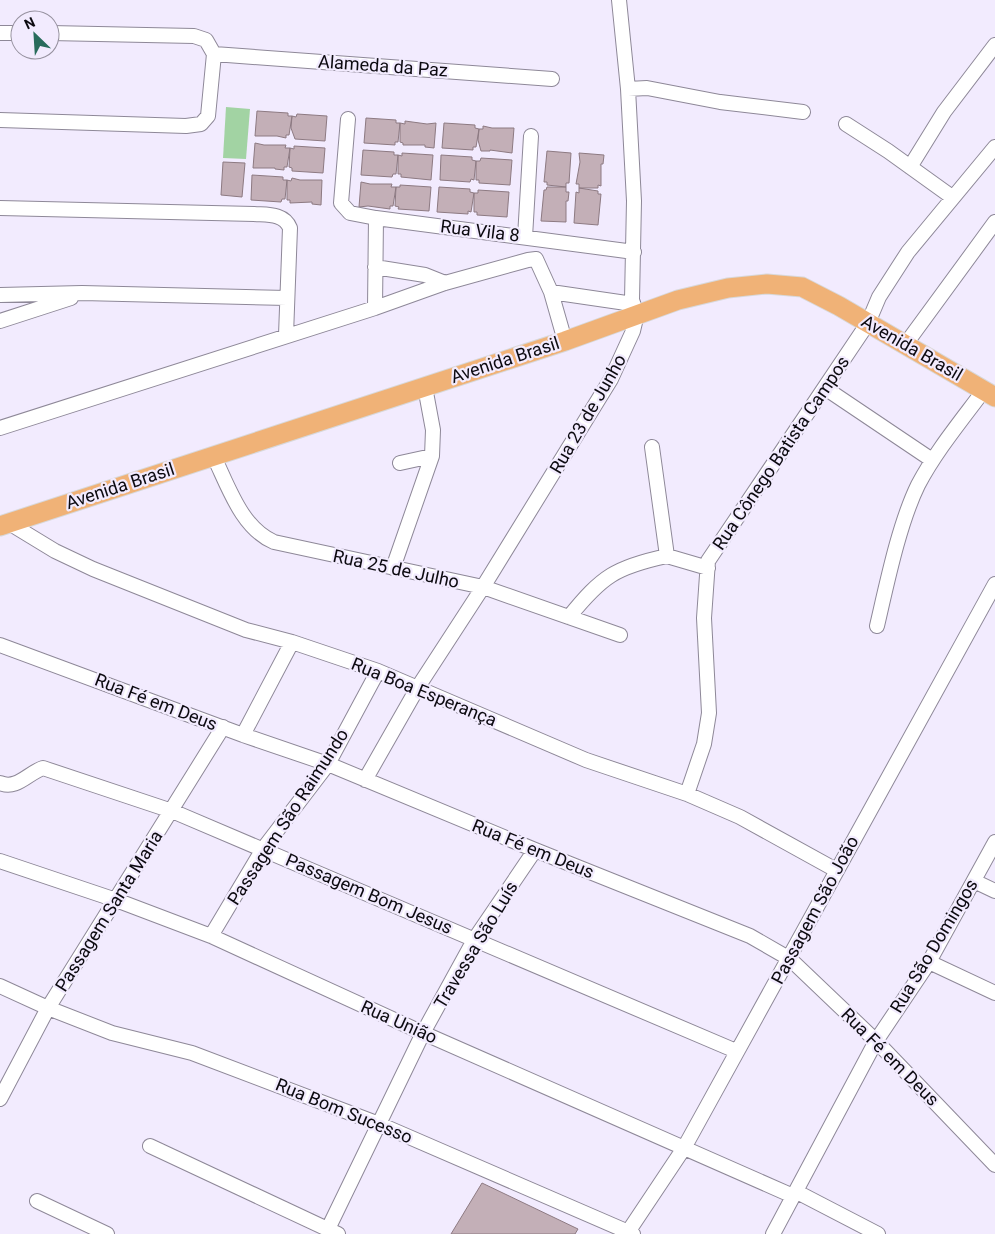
<svg xmlns="http://www.w3.org/2000/svg" width="995" height="1234" viewBox="0 0 995 1234" font-family="Roboto,sans-serif">
<style>
.green{fill:#a2d3a3}
.building{fill:#c3afb7;stroke:#8d7a82}
.lines{fill:none;stroke-linecap:round;stroke-linejoin:round}
.minor-casing{stroke:#8e8898;stroke-width:16}
.major-casing{stroke:#d8d8d9;stroke-width:21}
.minor{stroke:#fff;stroke-width:14}
.major{stroke:#f0b277;stroke-width:19}
.labels{text-anchor:middle;stroke-width:4.5;stroke-linejoin:round;paint-order:stroke}
.street-label{font-size:18px;fill:#0c0a10;stroke:#f2ebfe}
</style>
<rect width="100%" height="100%" fill="#f2ebfe"/>
<path class="green" d="M226 107 250 109 246 159 223 158Z"/>
<path class="building" d="M257 111 288 113V116H292L289 135H286V138L277 136H255Z
M297 114 327 116 325 141 295 139 291 128 292 116 296 117Z
M366 118 396 120V123H400L398 142H395V145L364 143Z
M405 121 427 124 436 123 434 148 425 147V145H403V143L400 142V123L405 124Z
M444 123 475 125V128L479 129 476 147H473V150L442 148Z
M483 126 492 128H514L512 153 490 150V151H481L478 140 479 129H483Z
M255 143 264 145H286L285 148H290L287 167H284V170L275 169V168H253Z
M294 146 325 148 323 173 292 171V168L289 167 290 148 294 149Z
M363 150 394 152V155H398L396 174H393L392 177 361 175Z
M547 151 571 153 569 183H566V187L547 185V182H544Z
M402 153 433 155 431 180 401 177V174H398V155L402 156Z
M579 153 604 155 603 164H601V186L598 185V188H579V184H576L580 162Z
M441 155 472 157V160L476 161 474 180 471 179 470 182 440 180Z
M481 158 512 160 510 185 479 183V180H476V161H480Z
M223 162 245 163 242 197 221 195Z
M252 175 283 177V180H287L285 199H282L281 202 251 200Z
M292 178 300 180H322L321 205 312 204V202L290 203V200H287V180L291 181Z
M361 182 370 184H392L391 187H396L393 206H390V209L368 206 359 207Z
M400 185 431 187 429 211 398 209 399 207 395 206 396 187H400Z
M439 187 470 189V192L474 193 471 212 468 211V214L437 212Z
M547 187H566V192H569L568 201H566V222L541 221 544 190H546Z
M579 188 598 191V194H601L598 225 574 223 576 192 579 193Z
M478 190 509 192 507 217 477 215V212H474V193H478Z
M482 1183 578 1229 575 1234H451Z"/>
<g class="lines">
<defs>
<path id="minor" d="M0 33H20
M214 54 552 79
M628 89 647 88 720 102 803 112
M348 119 341 203 350 213 376 218
M0 120 186 126 201 124 208 116 214 54 206 40 194 36 50 33
M846 124 888 151 952 197
M910 167 944 112 995 45
M0 208 254 214C267 215 284 213 290 228L286 335
M525 237 531 136
M375 267 425 275 445 283
M551 292 565 341
M0 295 82 293 287 298
M375 308 376 218 634 252
M0 321 71 298
M905 345 995 222
M825 388 932 460
M0 428 375 308 445 283 528 260 536 259 551 292 633 304
M652 447 667 556 708 568
M213 455C228 485 241 528 274 542L483 587 620 635
M400 463 432 456
M9 523 55 551 93 569 246 630 292 642 378 671 586 760 687 794 740 817 836 870
M393 568 432 456 433 430 425 387
M569 617C602 576 616 567 667 556
M877 626C887 583 899 524 918 485 936 451 961 421 984 390
M0 645 243 735 328 764 535 850 750 936 790 959 876 1041 995 1165
M243 735 292 642
M365 780 418 687 483 587 611 379 633 331 637 314 632 300 634 201 628 89 619 0
M0 783C17 790 28 773 43 768L172 811 736 1051
M687 794 704 744 709 713 704 618 708 561 868 323 879 297 908 252 995 147
M0 861 116 900 211 936 423 1033 793 1196
M974 881 995 891
M211 936 263 849 328 764 378 671
M929 962 995 993
M0 986 48 1008 112 1033 192 1053 379 1124 633 1234
M0 1099 48 1008 223 727
M150 1146 338 1234
M797 1192 878 1234
M37 1201 107 1234
M328 1229 423 1033 474 940 535 850
M628 1232 684 1148 995 584
M773 1234 876 1041 929 962 995 842"/>
<path id="major" d="M0 526 565 341 678 300 728 288 767 284 802 287 839 306 995 397"/>
</defs>
<use href="#minor" class="minor-casing"/>
<use href="#major" class="major-casing"/>
<use href="#minor" class="minor"/>
<use href="#major" class="major"/>
</g>
<g class="labels">
<g class="street-label">
<text transform="translate(383 66) rotate(4)" y="6">Alameda da Paz</text>
<text transform="translate(480 231) rotate(7)" y="6">Rua Vila 8</text>
<text transform="translate(912 348) rotate(30)" y="6">Avenida Brasil</text>
<text transform="translate(505 360) rotate(-18)" y="6">Avenida Brasil</text>
<text transform="translate(588 414) rotate(-60)" y="6">Rua 23 de Junho</text>
<text transform="translate(781 453) rotate(-56)" y="6">Rua Cônego Batista Campos</text>
<text transform="translate(120 486) rotate(-18)" y="6">Avenida Brasil</text>
<text transform="translate(396 569) rotate(12)" y="6">Rua 25 de Julho</text>
<text transform="translate(424 692) rotate(22)" y="6">Rua Boa Esperança</text>
<text transform="translate(156 702) rotate(21)" y="6">Rua Fé em Deus</text>
<text transform="translate(288 817) rotate(-57)" y="6">Passagem São Raimundo</text>
<text transform="translate(533 849) rotate(22)" y="6">Rua Fé em Deus</text>
<text transform="translate(369 894) rotate(23)" y="6">Passagem Bom Jesus</text>
<text transform="translate(815 910) rotate(-62)" y="6">Passagem São João</text>
<text transform="translate(109 911) rotate(-58)" y="6">Passagem Santa Maria</text>
<text transform="translate(476 945) rotate(-59)" y="6">Travessa São Luís</text>
<text transform="translate(934 946) rotate(-59)" y="6">Rua São Domingos</text>
<text transform="translate(399 1022) rotate(24)" y="6">Rua União</text>
<text transform="translate(890 1057) rotate(45)" y="6">Rua Fé em Deus</text>
<text transform="translate(344 1111) rotate(22)" y="6">Rua Bom Sucesso</text>
</g>
</g>
<g transform="translate(35 35) rotate(335)"><circle r="24" fill="#f2ebfe" stroke="#96919f"/>
<path d="M0-4L9 19L0 12L-9 19Z" fill="#296c5c"/>
<text y="-8" font-size="14" font-weight="bold" text-anchor="middle" fill="#0c0a10">N</text>
</g>
</svg>
